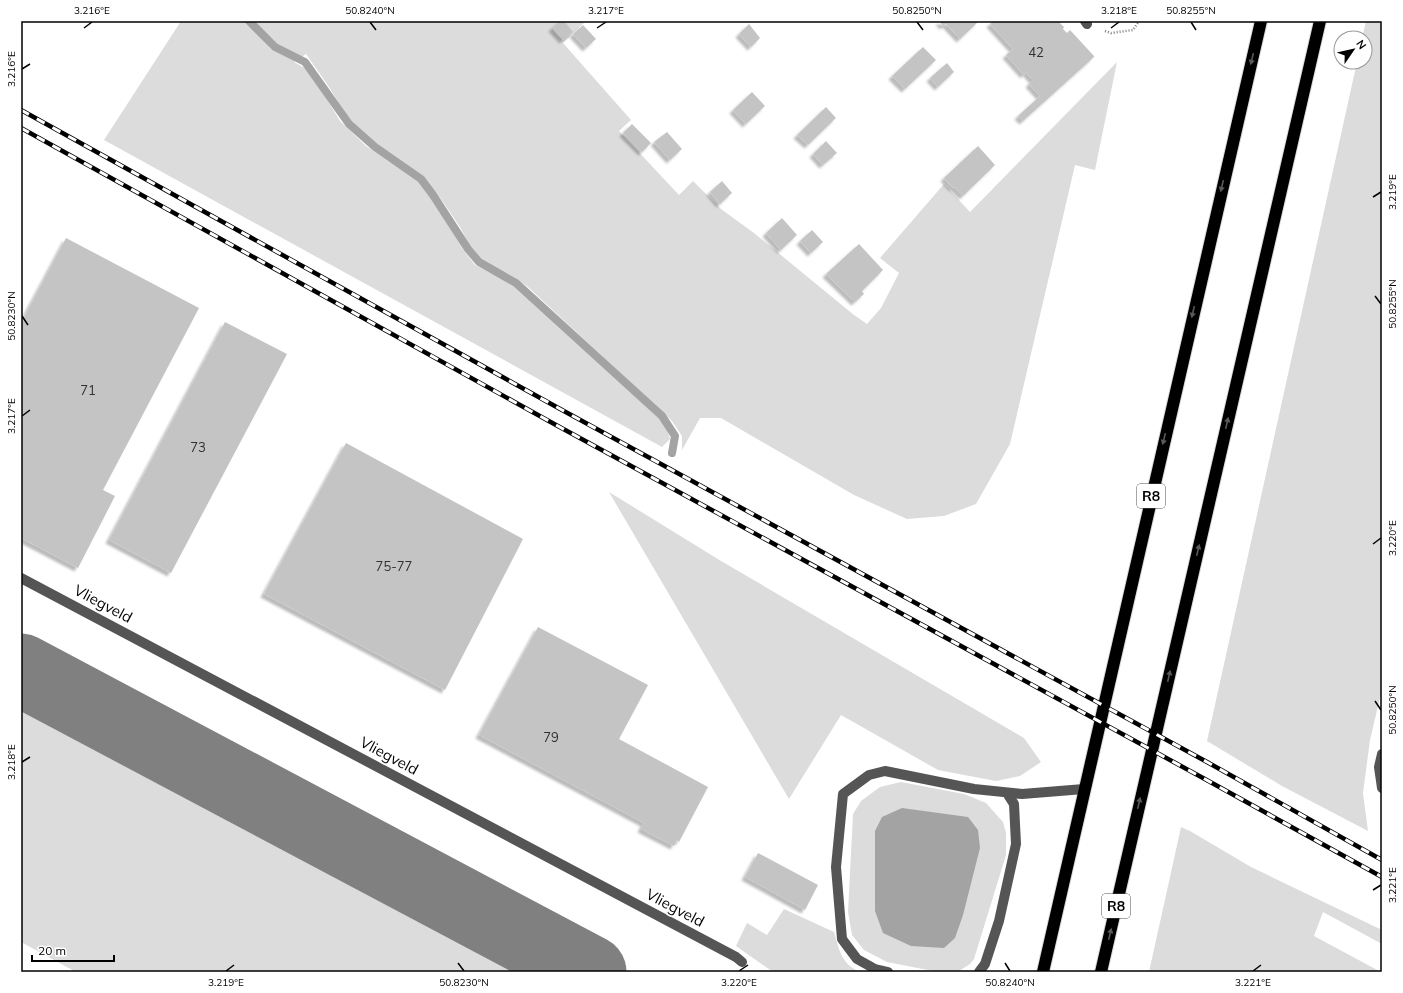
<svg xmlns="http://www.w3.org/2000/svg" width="1403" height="993" viewBox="0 0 1403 993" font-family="Mulish,sans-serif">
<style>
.green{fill:#dcdcdc}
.water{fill:#a3a3a3}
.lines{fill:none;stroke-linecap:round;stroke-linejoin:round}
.stream{stroke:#a3a3a3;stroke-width:8}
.taxiway{stroke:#808080;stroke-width:73}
.building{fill:#c4c4c4;filter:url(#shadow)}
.highway-casing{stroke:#dbdbdb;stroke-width:14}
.path{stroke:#777;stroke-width:2.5;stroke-dasharray:1 2;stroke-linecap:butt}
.minor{stroke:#555;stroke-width:10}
.highway{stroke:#000;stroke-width:12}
.rail-casing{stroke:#000;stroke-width:4.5}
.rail{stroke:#fff;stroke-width:3;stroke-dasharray:9;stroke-linecap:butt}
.oneway{fill:#595959}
.ticks{fill:none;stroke:#000;stroke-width:1.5}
.labels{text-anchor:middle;stroke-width:3.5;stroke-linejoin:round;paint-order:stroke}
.number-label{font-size:13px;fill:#313131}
.shield{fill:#fff;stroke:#4c4c4c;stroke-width:1}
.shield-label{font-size:14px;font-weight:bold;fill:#000}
.street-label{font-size:15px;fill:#000;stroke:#fff}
.neatline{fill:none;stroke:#000;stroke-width:1.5}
.ticks-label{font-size:10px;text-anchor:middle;fill:#000}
</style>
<defs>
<filter id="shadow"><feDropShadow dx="-3.5" dy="3.5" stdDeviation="1" flood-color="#0004"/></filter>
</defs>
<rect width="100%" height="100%" fill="#fff"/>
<path class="green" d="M181 21H586L563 43 631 120 619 131 679 195 693 181 721 209 754 233 854 315 867 324 881 308 899 273 880 258 944 184 970 212 1117 62 1095 170 1075 165 1010 444 976 504 944 516 907 519 854 495 721 418H700L682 450V436L672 421 528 287 511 275 487 265 475 255 460 227 441 199 427 181 372 141 352 124 329 87 306 54 294 62 310 71 340 121 366 146 422 184 443 214 462 248 475 265 510 283 531 300 666 425 670 439 662 447 104 140Z
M1366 21H1382V689L1370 740 1363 793 1368 831 1282 786 1207 741 1357 62H1365V38H1362Z
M609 492 721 561 1024 738 1041 762 1020 776 996 781 938 770 841 715 789 799Z
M21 697 480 940 540 972H76L21 942Z
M901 782 964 794 986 803 1003 822 1006 833V855L974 959 970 964 959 971 938 972 887 962 864 950 852 935 848 912 853 814 861 801 880 787Z
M1181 827 1190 831 1251 867 1382 930V944L1323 912 1314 936 1381 972H1149Z
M784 909 834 932C839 949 841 964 860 972H773L736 946 747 923 767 935Z"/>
<path class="water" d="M902 808 968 817 978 830 980 848 963 915 955 938 944 948 911 946 883 933 875 911V831L882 817Z"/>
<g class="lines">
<path class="stream" d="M249 21 275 47 305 62 349 124 375 147 421 179 433 195 468 249 479 262 516 283 662 416 675 436 672 453"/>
<path class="taxiway" d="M21 670 590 972"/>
</g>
<path class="building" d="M560 21H564L573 32 563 40 552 28Z
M939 21H979L960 39 946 24 943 26Z
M993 21H1054L1055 23 1058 21 1064 27 1063 29 1067 33 1070 30 1094 56V57L1023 121 1018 116 1040 96 1029 84 1033 80 1026 72 1024 75 1006 55 1013 49 990 24Z
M749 24 760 38 751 47 739 34Z
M583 25 596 39 586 48 573 34Z
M923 47 936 60 905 89 892 76Z
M947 63 954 72 938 87 930 78Z
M752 92 765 106 746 124 733 110Z
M826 107 836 118 808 145 797 135Z
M632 124 651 143 642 152 623 133Z
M667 132 682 149 670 160 654 142Z
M826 141 837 153 823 165 813 154Z
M978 146 995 165 963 196 954 187 953 188 944 178Z
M722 181 732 193 720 204 710 192Z
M782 218 797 235 781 250 766 233Z
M812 230 823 242 811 253 800 241Z
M66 238 199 308 103 490 115 496 78 568 21 538V497L23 493H21V323Z
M859 244 883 270 862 291 864 294 855 302 826 274Z
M225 322 287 354 171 573 109 540Z
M346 443 523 539 445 690 264 594Z
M538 627 648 685 619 739 708 787 679 842 677 840 674 846 641 829 644 823 479 735Z
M758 853 818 885 805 910 745 877Z"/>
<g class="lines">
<defs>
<path id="highway" d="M1043 972 1261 21
M1101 972 1320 21"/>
</defs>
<use href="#highway" class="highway-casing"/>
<path class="path" d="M1105 31 1111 33 1133 30 1139 21"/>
<path class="minor" d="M1085 21 1087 24
M21 578 736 957 742 962
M1382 754 1379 767 1382 788
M888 972 875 969 857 959 842 939 836 867 843 794 869 775 885 771 974 789 1022 794 1084 789
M979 972 985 964 999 921 1016 844 1014 804 1007 793"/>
<use href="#highway" class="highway"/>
<defs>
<path id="rail" d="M21 110 562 410 1207 762 1382 860
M21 128 556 425 1203 778 1382 877"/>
</defs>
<use href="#rail" class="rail-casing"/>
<use href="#rail" class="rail"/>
</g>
<defs><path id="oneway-solid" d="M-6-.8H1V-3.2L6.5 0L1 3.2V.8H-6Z"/></defs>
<g class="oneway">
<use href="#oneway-solid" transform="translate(1252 59) rotate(103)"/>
<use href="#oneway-solid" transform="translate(1222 186) rotate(103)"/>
<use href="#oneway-solid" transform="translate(1193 312) rotate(103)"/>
<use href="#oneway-solid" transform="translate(1227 423) rotate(-77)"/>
<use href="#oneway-solid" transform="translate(1164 439) rotate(103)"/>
<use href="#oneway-solid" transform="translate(1198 550) rotate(-77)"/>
<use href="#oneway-solid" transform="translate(1169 676) rotate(-77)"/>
<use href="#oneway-solid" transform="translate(1139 803) rotate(-77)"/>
<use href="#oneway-solid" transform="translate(1110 934) rotate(-77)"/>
</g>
<path class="ticks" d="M370 22 376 30M917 22 923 30M1191 22 1196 30M84 28 92 22M597 28 606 22M1111 28 1119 22M22 69 30 64M1373 197 1381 192M1375 296 1381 304M22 316 28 325M22 416 30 410M1373 544 1381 538M1375 701 1381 710M22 762 30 757M1373 890 1381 885M458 963 464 971M1005 963 1010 971M226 971 234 965M739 971 748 965M1253 971 1261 965"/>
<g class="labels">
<g class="number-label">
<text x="1036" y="57">42</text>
<text x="88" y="395">71</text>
<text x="198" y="452">73</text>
<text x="394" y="571">75-77</text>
<text x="551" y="742">79</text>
</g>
<g class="shield">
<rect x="1137" y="484" width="28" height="24" rx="3"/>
<rect x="1102" y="894" width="28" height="24" rx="3"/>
</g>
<g class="shield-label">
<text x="1151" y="501">R8</text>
<text x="1116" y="911">R8</text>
</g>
<g class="street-label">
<text transform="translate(103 604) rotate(28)" y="5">Vliegveld</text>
<text transform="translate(389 756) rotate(28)" y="5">Vliegveld</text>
<text transform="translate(675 908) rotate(28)" y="5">Vliegveld</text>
</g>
</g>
<rect width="1403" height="993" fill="none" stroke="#ffffff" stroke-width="44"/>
<g transform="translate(1353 50) rotate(56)"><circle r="19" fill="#ffffff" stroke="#999999"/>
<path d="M0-3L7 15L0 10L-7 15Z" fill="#000000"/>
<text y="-6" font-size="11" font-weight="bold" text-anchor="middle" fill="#000000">N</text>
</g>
<path d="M32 955v6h82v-6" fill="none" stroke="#000000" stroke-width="2"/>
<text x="38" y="955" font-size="12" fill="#000000" stroke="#ffffff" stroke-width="3" paint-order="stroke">20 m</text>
<rect x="22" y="22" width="1359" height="949" class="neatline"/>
<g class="ticks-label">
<text x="92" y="14">3.216°E</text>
<text x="370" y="14">50.8240°N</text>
<text x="606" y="14">3.217°E</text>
<text x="917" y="14">50.8250°N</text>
<text x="1119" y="14">3.218°E</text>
<text x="1191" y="14">50.8255°N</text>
<text transform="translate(11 69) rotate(-90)" y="4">3.216°E</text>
<text transform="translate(1392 192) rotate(-90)" y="4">3.219°E</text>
<text transform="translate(1392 304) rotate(-90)" y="4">50.8255°N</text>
<text transform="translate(11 316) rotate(-90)" y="4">50.8230°N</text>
<text transform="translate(11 416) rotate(-90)" y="4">3.217°E</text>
<text transform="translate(1392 538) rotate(-90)" y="4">3.220°E</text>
<text transform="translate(1392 710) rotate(-90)" y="4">50.8250°N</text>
<text transform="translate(11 762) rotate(-90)" y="4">3.218°E</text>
<text transform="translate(1392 885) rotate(-90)" y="4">3.221°E</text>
<text x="226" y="986">3.219°E</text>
<text x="464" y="986">50.8230°N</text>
<text x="739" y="986">3.220°E</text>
<text x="1010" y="986">50.8240°N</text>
<text x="1253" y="986">3.221°E</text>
</g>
</svg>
